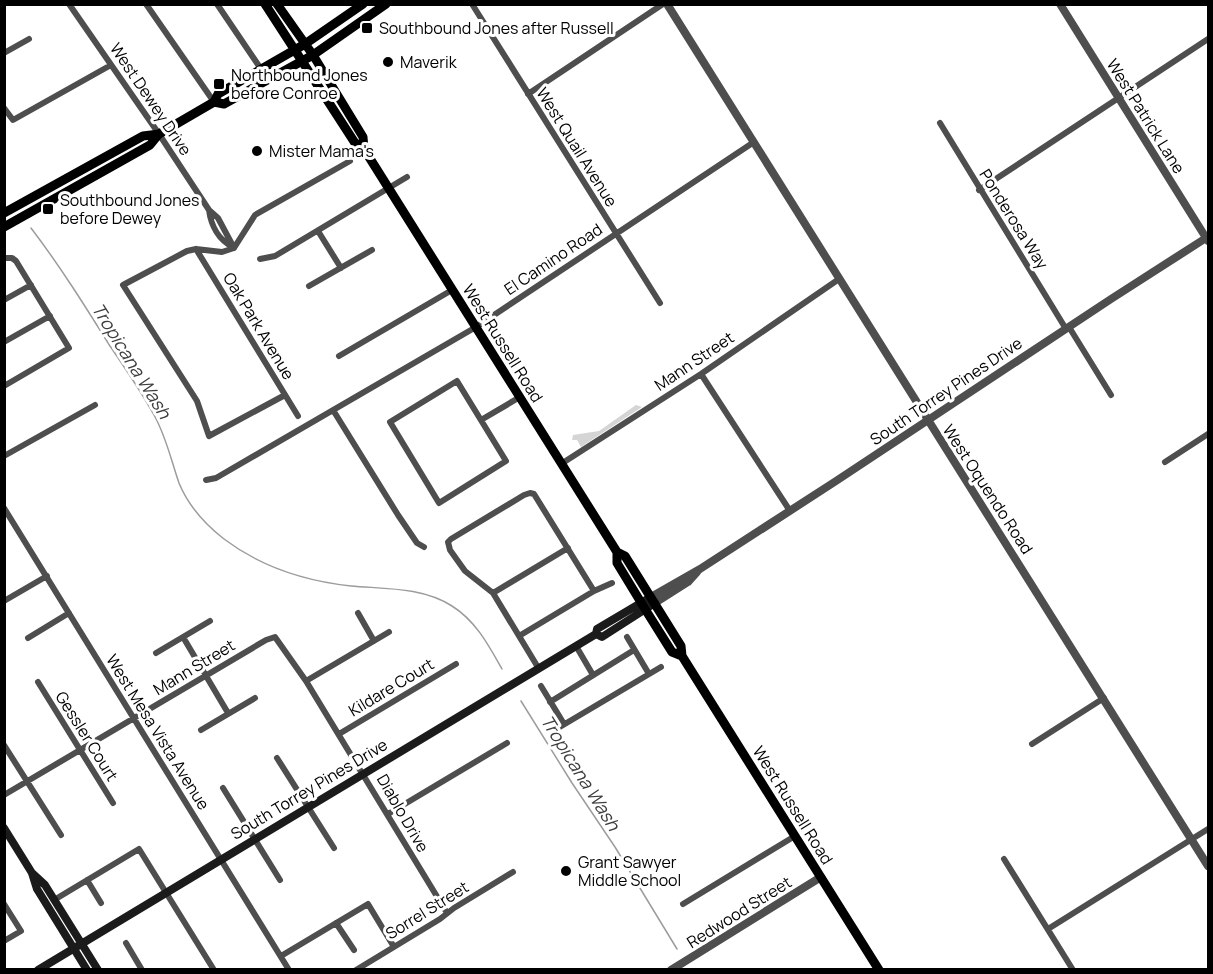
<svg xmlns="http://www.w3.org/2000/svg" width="1213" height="974" viewBox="0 0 1213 974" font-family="Manrope,sans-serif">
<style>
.green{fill:#d5d5d5}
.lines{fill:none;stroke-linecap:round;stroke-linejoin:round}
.stream{stroke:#9c9c9c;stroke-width:1.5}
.minor{stroke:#4e4e4e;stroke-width:6}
.tertiary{stroke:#4e4e4e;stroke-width:8}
.secondary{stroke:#1b1b1b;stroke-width:8}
.primary{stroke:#000;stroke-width:9}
.poi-dot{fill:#000;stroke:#fff;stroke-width:2}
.labels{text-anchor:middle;stroke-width:6;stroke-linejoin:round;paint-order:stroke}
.poi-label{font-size:16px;fill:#000;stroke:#fff;text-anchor:start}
.street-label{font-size:16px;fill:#000;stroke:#fff}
.water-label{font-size:18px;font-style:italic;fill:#3d3d3d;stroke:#fff}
</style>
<rect width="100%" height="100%" fill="#fff"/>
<path class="green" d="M636 405 642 407 581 447 577 440H572L573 435 599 431Z"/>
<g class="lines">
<path class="stream" d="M31 228C60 266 85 306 110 346 125 368 141 391 154 415 166 436 171 460 179 483 188 505 206 525 224 539 261 567 305 581 351 586 385 589 422 587 452 606 476 621 489 646 502 669
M521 701 572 783 615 847 677 949"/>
<path class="minor" d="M69 4 159 134 209 210 218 218 234 248
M146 4 214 102
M217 4 261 69
M472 4 660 303
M4 53 29 39
M528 94 663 4
M4 108 13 120 111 65
M940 123 1066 329
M979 190 1208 39
M209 210C211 226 219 240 233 247
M318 231 341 268
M196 249 298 416
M4 258H12L16 261 69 348 4 386
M260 259 275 256 407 177
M309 286 372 250
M4 300 31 285
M1069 327 1111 395
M4 342 50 316
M339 356 452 290
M701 374 790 511
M457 381 506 461 439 503 390 422Z
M285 395 209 436 197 401 123 285 187 251 196 249 222 252 234 248 255 215 350 161
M333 410 398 515 417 543 424 547
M481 420 520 397
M4 456 95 405
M1165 462 1208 434
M561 464 701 374 839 279
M206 480 216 478 476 327 754 142
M4 508 289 970
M493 593 568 548
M4 601 47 576
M358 613 374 641
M519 636 594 591 612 583
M183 637 228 713
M627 637 649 674
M28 638 69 613
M576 646 593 675
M156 653 210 621
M539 669 493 593 465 571 450 550 448 542 451 539 524 495 530 493 534 494 594 591
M306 681 389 632
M38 682 113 803
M541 686 564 724
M550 702 634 650
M201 730 255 698
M553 731 661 667
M339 734 456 664
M1032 744 1104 698
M4 745 61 835
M277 758 334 848
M223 788 280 880
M4 795 266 640 275 637 306 681 447 913
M388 814 507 743
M1004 859 1073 970
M87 880 101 903
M54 900 139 849 214 970
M4 904 21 931 4 941
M683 904 795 836
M336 923 354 950
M1048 929 1208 829
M126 943 142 970
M281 956 368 904 394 947
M356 970 440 919 454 908 513 872"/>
<path class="tertiary" d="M667 4 1208 866
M1060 4 1208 241
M651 597 700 569 836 481 1111 299 1206 238
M655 603 688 582 697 572
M671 970 821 877"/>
<path class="secondary" d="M596 634 602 637 655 603
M4 828 32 873 37 889 87 970
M32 873 45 885 98 970
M38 970 596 634 597 629 651 597"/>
<path class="primary" d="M265 4 355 143 364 149 617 552 625 556 681 646 682 656 879 970
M277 4 313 55 363 137 364 149
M214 102 224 104 313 55 386 4
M4 213 143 136 159 134
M4 227 150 145 159 134 214 102 218 94 305 44 363 4
M617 552V563L645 609 672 652 682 656"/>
</g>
<g class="poi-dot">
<rect x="361" y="22" width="12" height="12" rx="3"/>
<circle cx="388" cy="62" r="6"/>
<rect x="213" y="78" width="12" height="12" rx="3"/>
<circle cx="257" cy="151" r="6"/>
<rect x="42" y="203" width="12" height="12" rx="3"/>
<circle cx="566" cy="871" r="6"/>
</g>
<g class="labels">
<g class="poi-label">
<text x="379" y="34">Southbound Jones after Russell</text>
<text x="400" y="68">Maverik</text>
<text x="231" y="81">Northbound Jones<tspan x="231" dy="18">before Conroe</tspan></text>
<text x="269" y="157">Mister Mama's</text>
<text x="60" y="206">Southbound Jones<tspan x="60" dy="18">before Dewey</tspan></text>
<text x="578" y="868">Grant Sawyer<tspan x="578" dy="18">Middle School</tspan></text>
</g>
<g class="street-label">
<text transform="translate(151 99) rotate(56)" y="6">West Dewey Drive</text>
<text transform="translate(1146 116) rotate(58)" y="6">West Patrick Lane</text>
<text transform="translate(577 147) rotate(58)" y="6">West Quail Avenue</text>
<text transform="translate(1014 219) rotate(58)" y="6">Ponderosa Way</text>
<text transform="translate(553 259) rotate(-34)" y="6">El Camino Road</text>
<text transform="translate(259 326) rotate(59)" y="6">Oak Park Avenue</text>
<text transform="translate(503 343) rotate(58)" y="6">West Russell Road</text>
<text transform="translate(694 361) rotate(-34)" y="6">Mann Street</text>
<text transform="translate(946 391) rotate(-34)" y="6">South Torrey Pines Drive</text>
<text transform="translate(988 489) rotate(57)" y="6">West Oquendo Road</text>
<text transform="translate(194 667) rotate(-31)" y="6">Mann Street</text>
<text transform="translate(391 687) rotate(-31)" y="6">Kildare Court</text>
<text transform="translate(158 732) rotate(58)" y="6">West Mesa Vista Avenue</text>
<text transform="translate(87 736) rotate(58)" y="6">Gessler Court</text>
<text transform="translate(309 789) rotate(-31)" y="6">South Torrey Pines Drive</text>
<text transform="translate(793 805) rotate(58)" y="6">West Russell Road</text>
<text transform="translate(403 813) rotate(60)" y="6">Diablo Drive</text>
<text transform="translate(427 910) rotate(-32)" y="6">Sorrel Street</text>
<text transform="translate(739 912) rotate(-32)" y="6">Redwood Street</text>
</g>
<g class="water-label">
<text transform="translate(131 361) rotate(58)" y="6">Tropicana Wash</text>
<text transform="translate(580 773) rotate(58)" y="6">Tropicana Wash</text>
</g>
</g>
<rect width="1213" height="974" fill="none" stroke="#000000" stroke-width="12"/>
</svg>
